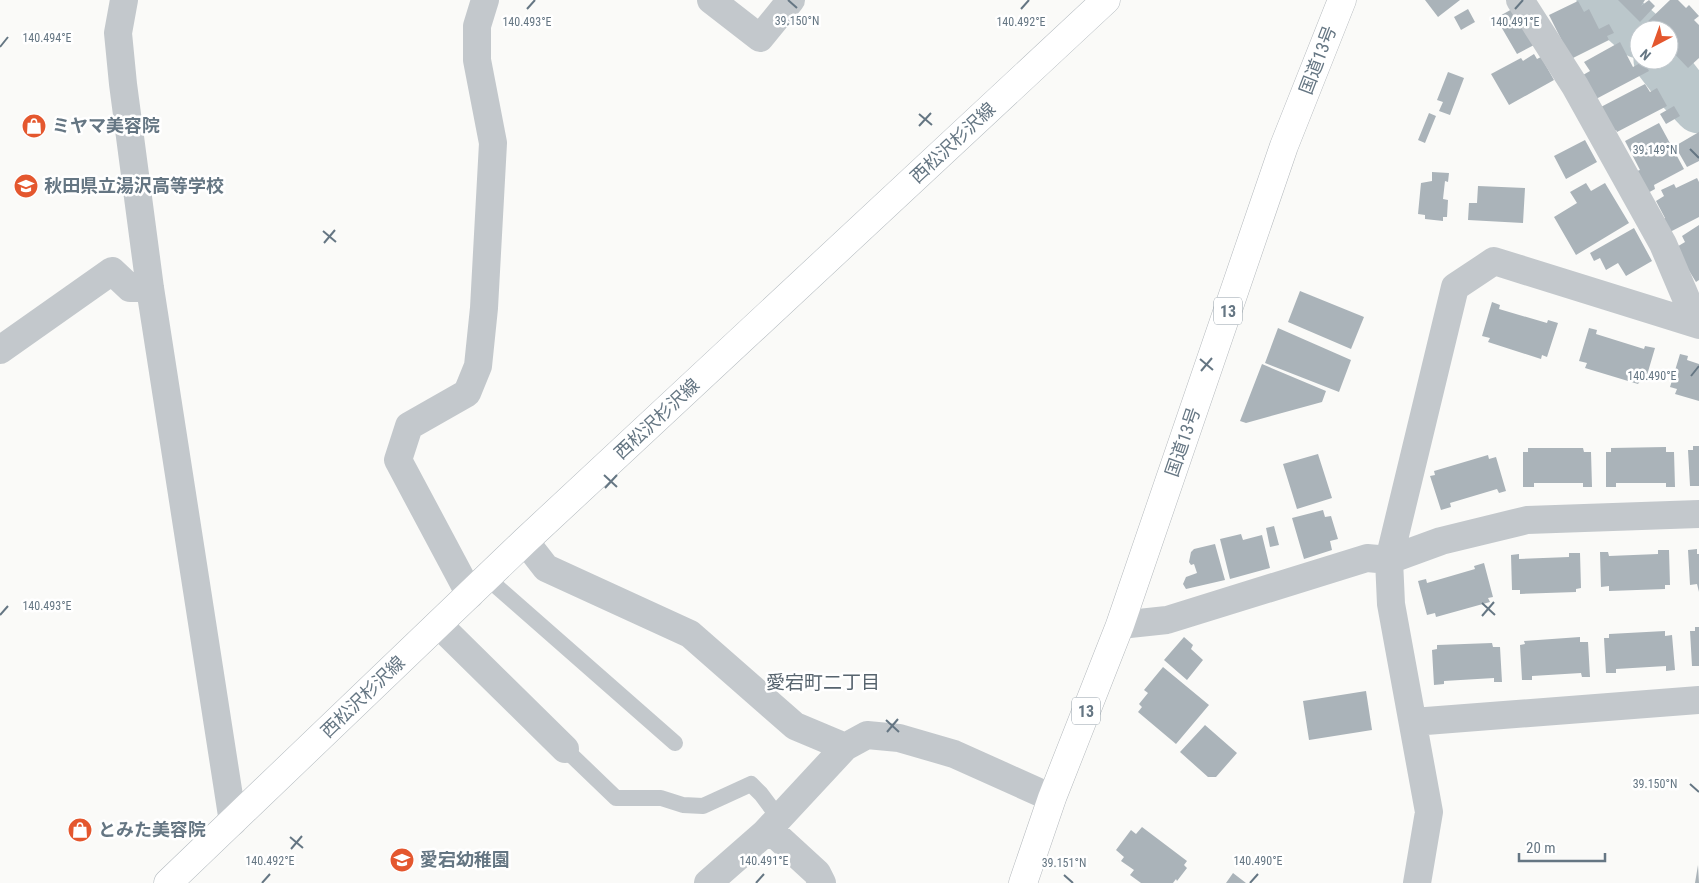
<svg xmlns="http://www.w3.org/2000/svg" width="1699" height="883" viewBox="0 0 1699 883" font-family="'Roboto Condensed','Noto Sans JP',sans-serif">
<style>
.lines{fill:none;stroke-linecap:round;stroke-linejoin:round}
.river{stroke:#bbc7cb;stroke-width:51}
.building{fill:#aab3b9}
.secondary-casing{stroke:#b3babf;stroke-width:29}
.trunk-casing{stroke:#b4b9bd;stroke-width:29}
.service{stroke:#c3c8cc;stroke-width:16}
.minor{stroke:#c3c8cc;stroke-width:28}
.secondary{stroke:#fff;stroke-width:28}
.trunk{stroke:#fff;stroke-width:28}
.ticks{fill:none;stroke:#657683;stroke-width:2}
.labels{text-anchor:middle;stroke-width:5;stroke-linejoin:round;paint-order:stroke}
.shield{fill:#fff;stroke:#939fa8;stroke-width:1}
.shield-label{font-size:16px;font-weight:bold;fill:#657683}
.street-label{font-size:18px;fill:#657683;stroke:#fff}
.poi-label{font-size:18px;font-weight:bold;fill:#657683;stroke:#fff;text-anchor:start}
.neighbourhood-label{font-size:19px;fill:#57646e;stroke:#fff}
.ticks-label{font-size:12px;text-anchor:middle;fill:#657683;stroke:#fff;stroke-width:5;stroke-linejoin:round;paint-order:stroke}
</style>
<rect width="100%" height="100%" fill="#fafaf8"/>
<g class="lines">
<path class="river" d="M1602 0 1639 33
M1659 60 1682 90 1699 108"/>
</g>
<path class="building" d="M1425 0H1460L1438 17Z
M1618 0H1645L1641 6 1649 0 1655 6 1640 22Z
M1670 0H1678L1686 8 1689 5 1699 16 1694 20 1699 25V58L1688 68 1669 48V30H1651L1645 24Z
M1578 1 1584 12 1589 9 1599 29 1609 24 1614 33 1607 36 1609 40 1571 59 1549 15Z
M1514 8 1534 45 1517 54 1496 18Z
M1468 9 1475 22 1461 30 1454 17Z
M1620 42 1633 67 1644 61 1649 71 1596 99 1583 75 1590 71 1584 62Z
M1534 54 1537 59 1541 57 1554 80 1509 105 1491 74 1521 58 1523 61Z
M1448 72 1464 78 1450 115 1439 111 1443 102 1437 100Z
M1645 84 1650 92 1657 88 1667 106 1617 132 1616 130 1613 132 1597 109Z
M1674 106 1680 116 1666 124 1660 114Z
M1429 113 1436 116 1425 143 1418 140Z
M1659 123 1684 169 1654 185 1655 189 1646 194 1634 172 1640 170 1625 141Z
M1699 132V161L1687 167 1675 146Z
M1585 140 1597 162 1566 179 1554 156Z
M1432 172 1449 173 1448 182 1445 181 1443 199 1448 200 1447 217H1443V221L1425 219V215L1418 214 1421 183 1432 181Z
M1697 178 1699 182V217L1668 233 1662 220 1665 218 1656 201 1664 196 1661 190 1674 184 1676 188Z
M1586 183 1591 191 1605 183 1629 223 1576 255 1554 217 1577 203 1570 192Z
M1478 186 1525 188 1523 223 1468 220 1469 203H1477Z
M1699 225V280L1696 282 1675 248 1685 242 1682 236Z
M1634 228 1652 261 1626 276 1618 263 1606 270 1600 258 1594 261 1590 253Z
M1300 291 1364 317 1351 349 1288 322Z
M1492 302 1500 305 1499 309 1547 323 1548 320 1558 323 1547 357 1542 355 1541 359 1488 342 1490 338 1482 336Z
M1278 328 1351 360 1339 392 1265 363Z
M1589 328 1597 330 1596 334 1644 349 1645 346 1655 348 1645 382 1640 381 1638 384 1585 368 1587 363 1579 361Z
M1680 354 1688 356 1687 360 1699 364V401L1675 394 1677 389 1670 387Z
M1262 364 1326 391 1322 402 1246 423 1240 421Z
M1693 446H1699V486H1690L1688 450H1693Z
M1666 447V452H1674L1675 487H1666V483H1616V487H1606V452H1611V448Z
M1528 448H1583L1584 452H1591L1592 487H1583V483H1534V487H1523V452H1528Z
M1318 454 1332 498 1297 509 1283 464Z
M1488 455 1489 459 1496 457 1506 491 1499 493 1497 489 1450 503 1451 507 1441 510 1430 476 1435 475 1434 471Z
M1323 510 1325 517 1331 516 1338 539 1330 541 1332 550 1304 559 1292 518Z
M1274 526 1279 545 1270 547 1266 528Z
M1241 534 1243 540 1262 535 1270 568 1230 579 1220 539Z
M1215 544 1225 580 1186 589 1183 584 1186 577 1197 573 1194 564 1191 565 1189 562 1191 552 1194 549Z
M1697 549V554H1699V592L1697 584 1690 585 1688 550Z
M1658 550H1669L1670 585H1665V589L1609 591V586L1601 587 1600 552H1608L1609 556 1658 554Z
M1569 553H1580L1581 588 1576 589V592L1520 594V590H1512L1511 555 1519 554V559L1569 557Z
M1484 563 1493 597 1488 598 1490 602 1436 617 1435 613 1427 615 1418 581 1426 579 1427 583 1475 569 1474 566Z
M1695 627H1699V666H1692L1690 631H1695Z
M1665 631V636L1672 635 1675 670 1666 671V666L1616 669V673H1606L1604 638H1609V634Z
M1184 637 1193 645 1191 649 1203 660 1187 680 1164 660Z
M1580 637V642H1588L1590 677H1582L1581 673 1532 676V680H1522L1520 645 1525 644 1524 641Z
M1492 643 1493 647H1500L1502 682H1494V678L1444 681V684L1434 685 1432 650 1437 649V645Z
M1163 667 1209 705 1176 744 1138 712 1142 707 1139 704 1148 693 1144 690Z
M1366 691 1372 730 1309 740 1303 701Z
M1205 725 1237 753 1216 777H1208L1180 752Z
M1142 827 1187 861 1184 865 1187 868 1177 881 1176 879 1173 883H1141L1130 875 1134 870 1121 861 1124 857 1116 850 1131 830 1136 834Z
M1698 865 1699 883H1695Z
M1233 873 1246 883H1226Z"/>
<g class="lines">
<defs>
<path id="secondary" d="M168 883 525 541 1106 0"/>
<path id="trunk" d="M1023 883 1052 798 1120 625 1284 146 1342 0"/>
</defs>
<use href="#secondary" class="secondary-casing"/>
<use href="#trunk" class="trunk-casing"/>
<path class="service" d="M487 578 675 743
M565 749 616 798H661L683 805 703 806 751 784 761 794 779 818"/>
<path class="minor" d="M124 0 118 33 123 84 150 288 233 822
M711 0 760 38 791 0
M1520 0 1575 86 1663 244 1697 324
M0 350 112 271 130 288H150
M525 541 546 568 690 634 795 726 845 747
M1389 560 1455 287 1494 261 1699 325
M1389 560 1441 541 1527 520 1699 514
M470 595 398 460 409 426 467 393 478 366 484 308 493 143 477 60V26L485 0
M438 624 565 749
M1120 625 1167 620 1367 558 1389 560 1391 604 1429 812 1417 883
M1413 722 1699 700
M769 829 817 873 822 883
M708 883 765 833 845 747 867 735 899 738 954 754 1052 798"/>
<use href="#secondary" class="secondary"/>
<use href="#trunk" class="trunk"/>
</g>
<path class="ticks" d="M788 0 797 8M527 9 535 0M1021 9 1029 0M1515 9 1523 0M0 47 8 37M919 114 932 125M919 126 931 113M1690 149 1699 158M323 231 336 242M324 243 335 230M1200 359 1213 370M1201 371 1212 358M1691 376 1699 366M604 475 617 487M605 488 617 475M1482 603 1495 615M0 615 8 606M1482 616 1494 602M886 720 899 732M887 732 898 719M1690 784 1699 792M290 837 303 848M291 849 302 836M1064 875 1073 883M262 883 270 874M756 883 764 874M1250 883 1258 874"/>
<defs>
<symbol id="shop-disc" viewBox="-11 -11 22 22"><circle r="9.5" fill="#e4572e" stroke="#fff"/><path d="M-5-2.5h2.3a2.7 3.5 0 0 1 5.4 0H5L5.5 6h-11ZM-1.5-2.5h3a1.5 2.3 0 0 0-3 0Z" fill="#fff"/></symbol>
<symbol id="school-disc" viewBox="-11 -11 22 22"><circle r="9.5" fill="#e4572e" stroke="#fff"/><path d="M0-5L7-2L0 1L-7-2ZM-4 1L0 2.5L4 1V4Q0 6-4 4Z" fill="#fff"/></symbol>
</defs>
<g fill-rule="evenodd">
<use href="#shop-disc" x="20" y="112" width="28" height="28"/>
<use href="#school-disc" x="12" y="172" width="28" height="28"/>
<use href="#shop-disc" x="66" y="816" width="28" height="28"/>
<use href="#school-disc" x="388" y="846" width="28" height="28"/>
</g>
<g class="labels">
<g class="shield">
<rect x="1214" y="297.5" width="28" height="27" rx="4"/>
<rect x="1072" y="697.5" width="28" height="27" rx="4"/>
</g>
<g class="shield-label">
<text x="1228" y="317">13</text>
<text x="1086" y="717">13</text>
</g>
<g class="street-label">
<text transform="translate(1318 60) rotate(-69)" y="6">国道13号</text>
<text transform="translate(953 143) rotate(-43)" y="6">西松沢杉沢線</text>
<text transform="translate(657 419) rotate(-43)" y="6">西松沢杉沢線</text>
<text transform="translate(1183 442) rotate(-71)" y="6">国道13号</text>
<text transform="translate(363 697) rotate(-44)" y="6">西松沢杉沢線</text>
</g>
<g class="poi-label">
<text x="52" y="132">ミヤマ美容院</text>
<text x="44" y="192">秋田県立湯沢高等学校</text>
<text x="98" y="836">とみた美容院</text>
<text x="420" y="866">愛宕幼稚園</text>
</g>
<g class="neighbourhood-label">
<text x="823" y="689">愛宕町二丁目</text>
</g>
</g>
<g class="ticks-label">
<text x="797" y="25">39.150°N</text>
<text x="527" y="26">140.493°E</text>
<text x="1021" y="26">140.492°E</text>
<text x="1515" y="26">140.491°E</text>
<text x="47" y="42">140.494°E</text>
<text x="1655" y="154">39.149°N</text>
<text x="1652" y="380">140.490°E</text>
<text x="47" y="610">140.493°E</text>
<text x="1655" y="788">39.150°N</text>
<text x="270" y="865">140.492°E</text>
<text x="764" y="865">140.491°E</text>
<text x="1258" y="865">140.490°E</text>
<text x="1064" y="867">39.151°N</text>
</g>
<g transform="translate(1654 45) rotate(221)"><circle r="24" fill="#ffffff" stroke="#c1c8cd"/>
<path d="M0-4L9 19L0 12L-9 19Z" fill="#e4572e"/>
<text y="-8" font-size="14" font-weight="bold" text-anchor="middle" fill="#657683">N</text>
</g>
<path d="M1519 853v8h86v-8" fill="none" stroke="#657683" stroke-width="2.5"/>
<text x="1526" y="853" font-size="15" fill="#657683" stroke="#ffffff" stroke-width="4" paint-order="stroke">20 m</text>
</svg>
